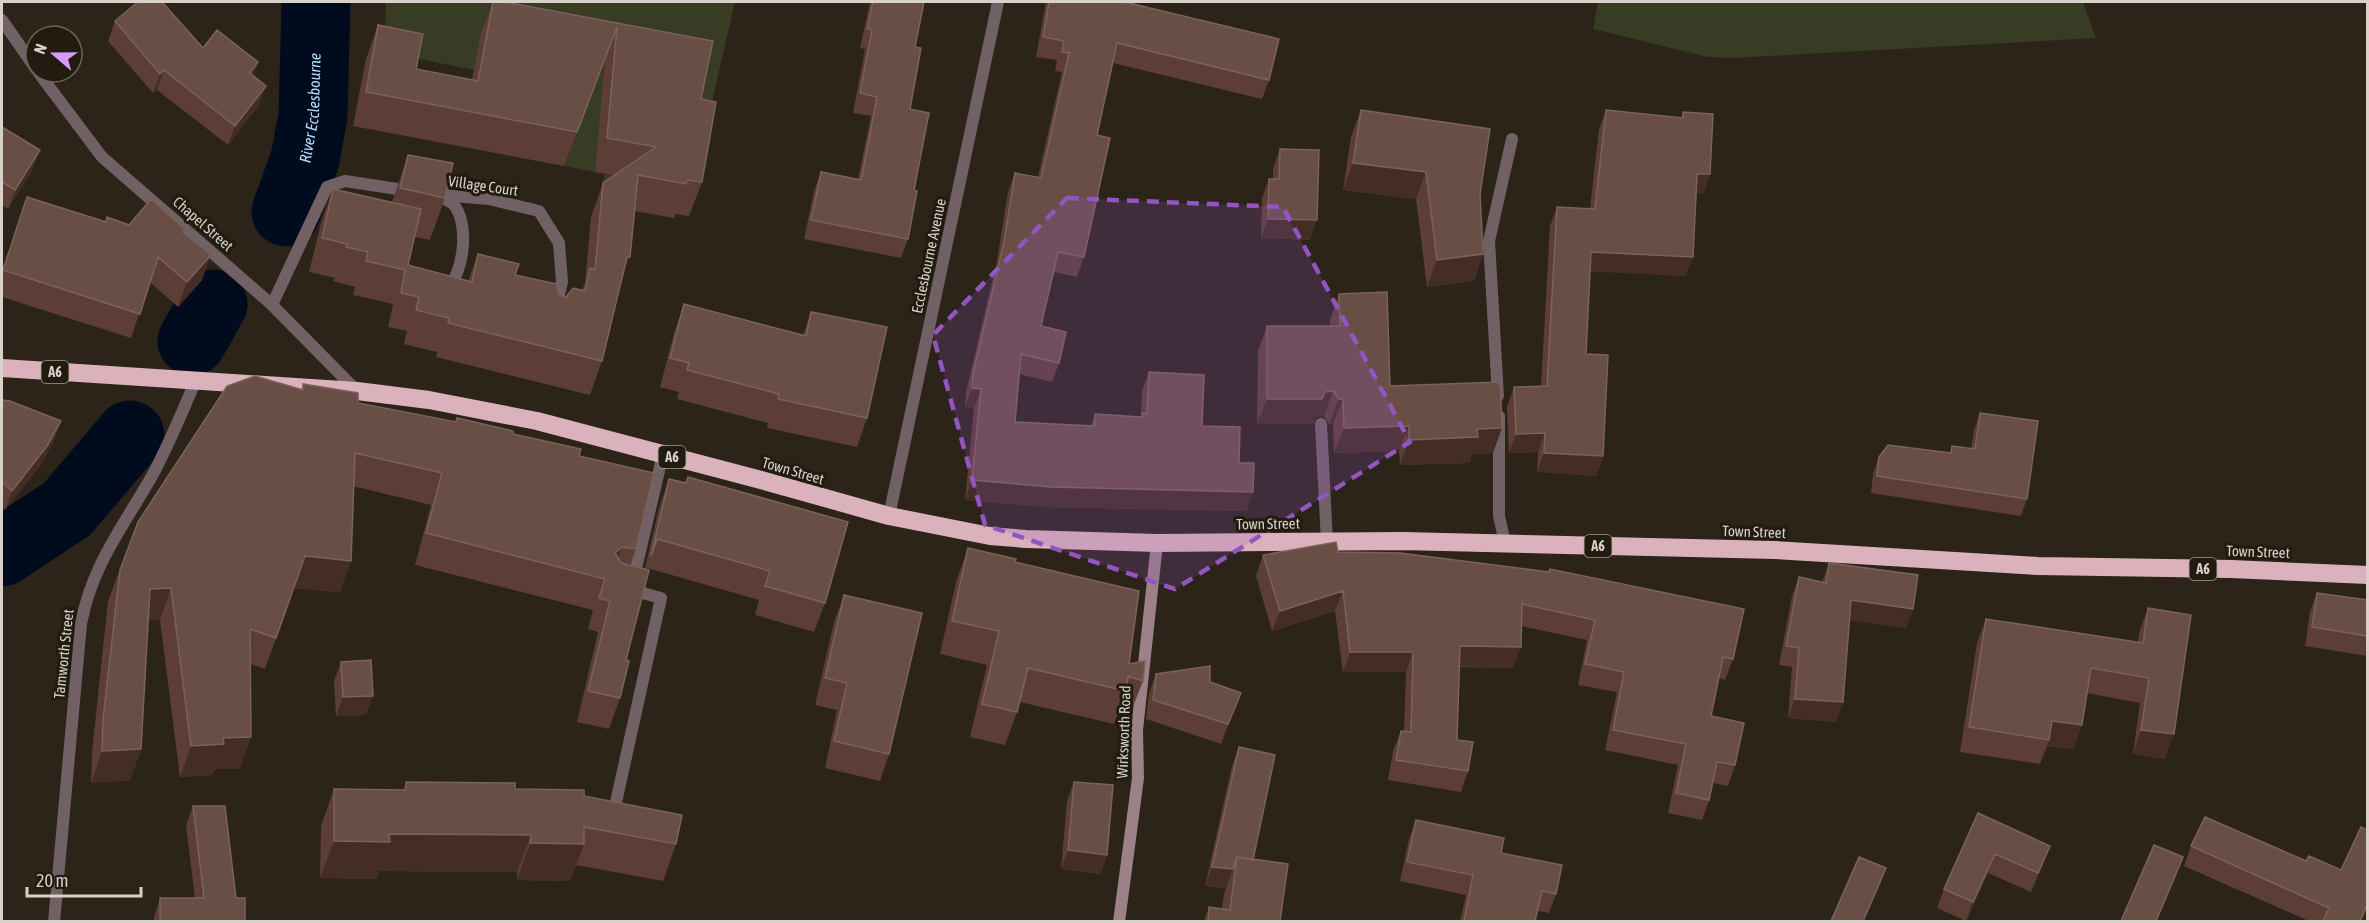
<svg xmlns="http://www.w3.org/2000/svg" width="2369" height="923" viewBox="0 0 2369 923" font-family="'Asap Condensed',sans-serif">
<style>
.green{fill:#383c25}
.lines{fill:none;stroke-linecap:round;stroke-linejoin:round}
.river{stroke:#000c1e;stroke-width:69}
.lane{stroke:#716064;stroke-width:12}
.street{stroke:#716064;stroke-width:12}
.secondary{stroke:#9c8187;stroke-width:12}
.highway{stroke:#dbb2bb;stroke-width:18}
.wall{fill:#5c3e36}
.shaded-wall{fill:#432d24}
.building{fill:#694e46;stroke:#7b625b;stroke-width:1.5}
.marked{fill:#9255c2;fill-opacity:0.2;stroke:#9255c2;stroke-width:4.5;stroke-dasharray:12 8;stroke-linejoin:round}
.labels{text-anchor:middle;stroke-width:6;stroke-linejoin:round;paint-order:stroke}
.shield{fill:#221b0f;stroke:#a19a92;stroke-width:1.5}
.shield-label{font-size:14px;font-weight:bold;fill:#d7d1ca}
.street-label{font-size:15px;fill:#d7d1ca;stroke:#221b0f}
.water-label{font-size:16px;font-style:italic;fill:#b5dcff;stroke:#221b0f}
</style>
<rect width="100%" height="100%" fill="#2c2419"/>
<path class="green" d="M386 2H735L704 136 689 216 675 214 674 218 632 210 600 195 605 174 550 163 559 119 474 70 385 52Z
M1598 2H2083L2096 38 1733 58 1708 57 1593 29Z"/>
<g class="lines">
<g class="river">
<path id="s1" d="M286 212 305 159 313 116 316 2"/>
<path d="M192 341 213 304"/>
<path d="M2 552 67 509 130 435"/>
</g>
<path class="lane" d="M430 194 489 199 539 211 559 243 562 282 555 310
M440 197C444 199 450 201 453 204 470 222 464 273 447 289
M272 305 327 187 345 181 410 191
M1498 396 1489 241 1512 139
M1499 416V516L1505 543
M1321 424 1327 542
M633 581 663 454
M615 807 661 598 628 589"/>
<path class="street" d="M2 20 36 69
M38 72 102 157 270 303 357 391
M889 516 998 2
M54 922 81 624C92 565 123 527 152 476 169 445 182 412 196 380"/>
<path class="secondary" d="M1119 922 1138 778 1137 730 1157 543"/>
<path class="highway" d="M2 368 357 391 429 400 537 421 761 480 889 516 990 536 1026 539 1157 543 1403 541 1775 550 2038 566 2231 569 2368 575"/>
</g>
<path class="wall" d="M493 2 713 41 701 99 702 182 689 216 675 214 674 218 635 211 621 283 602 361 590 395 436 357 437 352 404 344 407 331 388 327 393 304 353 295 355 287 333 281 335 278 309 272 321 223 333 189 392 202 408 155 445 198 430 240 415 237 408 265 468 281 478 254 516 275 558 294 566 297 582 290 585 283 591 217 603 183 614 175 595 172 605 61 564 166 353 126 366 59 378 25 416 69 472 80 481 33Z
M870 2H924L915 47 910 109 914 190 908 239 901 258 804 239 814 191 821 172 858 179 871 116 853 113 865 49 860 48Z
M1046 2H1125L1269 80 1262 99 1113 63 1097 135 1084 257 1077 277 1054 272 1041 326 1059 363 1052 382 1019 374 1015 422 1091 426 1095 414 1141 417 1142 391 1149 372 1202 426 1239 463 1253 492 1246 511 1044 507 965 500 974 408 965 407 966 392 997 261 1008 192 1015 173 1038 177 1062 72 1055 71 1057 60 1036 57Z
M115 21 203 48 258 62 253 76 259 105 228 145 157 90 153 93 108 41Z
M1361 110 1480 194 1483 254 1474 281 1427 287 1416 199 1343 190 1351 137Z
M1606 110 1681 118 1683 112 1710 174 1703 194 1696 193 1686 276 1590 271 1586 354 1603 456 1596 476 1537 472 1538 452 1509 453 1507 407 1514 387 1541 386 1550 226 1557 207 1590 209 1599 129Z
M2 127 33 169 8 209 2 205Z
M1280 149 1310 240 1261 238 1262 198 1269 179H1273V168Z
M27 197 106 222 185 229 184 232 202 280 178 307 150 282 131 338 2 297V271Z
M1339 294 1390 386 1493 453 1472 454 1469 463 1400 465 1399 451 1334 453 1333 424H1329L1324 416 1316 417 1313 424H1257L1258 351 1267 326H1330V320Z
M684 304 803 335 811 312 867 418 857 447 767 428 768 423 677 399 679 392 660 387 674 333Z
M303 384 358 403 456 422 457 418 513 434 579 456 636 549 630 565 645 568 659 508 669 479 825 603 814 632 755 615 759 600 647 568 626 660 620 698 609 729 577 722 598 632 588 629 593 610 415 565 431 505 353 486 340 592 294 588 265 669 251 664 240 769H215L212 775 180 777 160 620H148L141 749 130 780 91 783 92 752 108 601 138 522 302 389Z
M2 400 61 421 54 440 40 466 5 510 2 507Z
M1980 413 2027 499 2021 516 1871 493 1873 474 1879 457 1950 453 1952 446 1971 449 1974 430Z
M968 548 1015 562 1129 664 1143 681 1130 714 1119 710 1114 724 1020 702 1017 712 1005 745 970 737 987 665 940 654 956 582Z
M1338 552 1400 553 1733 659 1725 680 1719 678 1711 716 1735 765 1728 786 1713 783 1709 800 1702 820 1668 813 1678 765 1605 750 1617 692 1578 685 1587 640 1521 626 1513 668 1459 667 1457 740 1468 771 1461 792 1388 780 1393 751 1401 731H1404L1406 672H1343L1335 611 1272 631 1256 576 1263 555Z
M1829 563 1913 609 1906 628 1850 620 1843 702 1836 722 1788 718 1792 667 1779 665 1792 596 1799 577 1822 582Z
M2317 593 2367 600V656L2305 646 2310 612Z
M844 595 889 754 880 781 825 768 837 710 815 705 834 622Z
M2148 608 2165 759 2133 754 2140 703 2087 693 2082 725 2073 749 2047 746 2040 764 1960 752 1977 643 1986 619 2138 642 2139 633Z
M341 662 373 696 366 715 336 716 334 681Z
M1156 674 1210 682 1241 693 1221 744 1146 719 1149 693Z
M1239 747 1253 860 1280 921H1204L1209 907 1222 908 1224 894 1226 888 1205 886 1232 766Z
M406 782 515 789 584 796 676 844 663 881 576 865 570 881 517 880V872L379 871 376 879 320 878 321 826 334 789 403 790Z
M1074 782 1101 874 1061 869 1067 801Z
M193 806 236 898 245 921H154V917L160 898H195L186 825Z
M1978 813 2043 865 2031 892 1988 873 1966 921 1937 908 1944 889Z
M1416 820 1501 853 1556 894 1549 913 1538 911 1535 921H1460L1466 895 1400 881 1409 839Z
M2191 846 2362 921H2309L2184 866Z"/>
<path class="shaded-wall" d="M617 27 605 61 564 166 577 132Z
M258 62 251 82 250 73Z
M164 70 157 90 153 93 160 74Z
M266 86 259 105 228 145 235 126Z
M40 150 33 169 8 209 15 190Z
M1353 163 1426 172 1416 199 1343 190Z
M1697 174H1710L1703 194 1690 193Z
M1268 219 1317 220 1310 240 1261 238Z
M1591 252 1693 257 1686 276 1584 271Z
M1483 254 1474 281 1427 287 1437 260Z
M211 255 202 280 178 307 187 282Z
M627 257H630L618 291Z
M972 388 981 389 974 408 965 407Z
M1333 391 1324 416 1316 417 1313 424H1257L1267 399Z
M1339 399H1343L1333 424H1329Z
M61 421 54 440 40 466 5 510 12 491Z
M1409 426 1399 451 1334 453 1344 428Z
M1502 428 1493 453 1472 454 1469 463 1400 465 1409 440 1477 429Z
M1545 433 1538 452 1509 453 1516 434Z
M1544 453 1603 456 1596 476 1537 472Z
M972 480 1253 492 1246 511 1044 507 965 500Z
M622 547 610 578 615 553Z
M305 556 351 561 340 592 293 588Z
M171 588 160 620H139L150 589Z
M1343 591 1335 611 1272 631 1280 611Z
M1851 600 1913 609 1906 628 1844 619Z
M1460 646 1521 647 1513 668 1452 666Z
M1350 652H1413L1406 672H1343Z
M1241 693 1234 712 1221 744 1228 724Z
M373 696 366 715 336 716 343 697Z
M1795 699 1843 702 1836 722 1788 718Z
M2052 721 2082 725 2073 749 2047 746 2049 740Z
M2141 730 2174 734 2165 759 2133 754Z
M251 737 240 769H215L212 775 180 777 191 746 223 738Z
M141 749 130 780 91 783 102 751Z
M389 834 531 835 517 872 379 871 376 879 320 878 334 841Z
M530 843 584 844 570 881 517 880Z
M2050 846 2043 865 2031 892 2038 873Z
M1068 850 1107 855 1101 874 1061 869Z
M1995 854 1988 873 1966 921 1973 902Z
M2183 857 2176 877 2157 921H2156Z
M1212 867 1233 869 1226 888 1205 886Z
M1886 868 1879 888 1864 921H1863Z
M2367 905V910L2362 921H2360Z"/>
<path class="building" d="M138 2H162L203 48 217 30 258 62 250 73 266 86 235 126 164 70 160 74 115 21Z
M493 2H505L713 41 701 99 716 102 702 182 687 180 686 184 638 175 630 257H627L602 361 448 323 449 318 416 310 419 297 401 293 405 270 366 261 368 252 346 247 347 244 322 238 333 189 421 209 408 265 472 282 478 254 519 264 515 275 557 284 558 294 566 297 573 288 585 291 590 268 595 270 603 183 656 147 607 138 617 27 577 132 366 92 378 25 423 34 416 69 478 81Z
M873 2H924L915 47 921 48 910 109 929 113 914 190 917 191 908 239 811 220 821 172 861 180 877 97 860 93 872 30 867 29Z
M1049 2H1125L1279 39 1269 80 1117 43 1097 135 1110 138 1084 257 1058 252 1041 326 1066 332 1059 363 1021 354 1015 422 1094 426 1095 414 1142 417V413L1147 414 1149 372 1204 375 1202 426 1240 427 1239 463H1254L1253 492 1051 487 972 480 981 389 972 388 973 373 1004 242 1015 173 1041 178 1069 53 1062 52 1064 41 1043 37Z
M1361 110 1490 129 1480 194 1483 254 1437 260 1426 172 1353 163Z
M1606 110 1683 118V112L1713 114 1710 174H1697L1693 257 1591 252 1586 354 1608 355 1603 456 1544 453 1545 433 1516 434 1514 387 1547 386 1557 207 1595 209Z
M2 127 40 150 15 190 2 182Z
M1280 149 1319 150 1317 220 1268 219 1269 179H1279Z
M408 155 453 163 445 198 400 188Z
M27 197 106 222 107 217 129 225 151 199 185 229 183 232 211 255 187 282 158 257 140 314 3 270Z
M1387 292 1390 386 1500 382 1502 428 1477 429 1478 437 1409 440V426L1344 428 1343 399H1339L1333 391 1325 392 1322 399H1267V326H1340L1339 294Z
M684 304 806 336 811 312 887 327 867 418 778 399 779 394 687 370 689 363 670 358Z
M255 376 303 390V384L358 393V403L456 422 457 418 513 431V434L581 449 579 456 654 473 636 549 622 547 615 553 621 563 649 570 626 660 629 661 620 698 588 691 610 601 599 598 605 579 426 533 442 473 355 453 351 561 305 556 276 638 250 629 251 737 223 738 224 744 191 746 171 588 150 589 141 749 102 751 103 720 120 570 138 522 227 386Z
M2 400 10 401 61 421 47 446 12 491 2 482Z
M1980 413 2038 421 2027 499 1877 476 1879 457 1888 445 1951 453 1952 446 1975 449Z
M688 477 848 522 825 603 765 586 770 571 657 539 651 556 669 479 686 483Z
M1336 542 1338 552 1400 553 1549 572 1550 569 1744 609 1733 659 1723 657 1711 716 1744 723 1735 765 1717 762 1709 800 1676 793 1686 744 1613 730 1624 672 1585 664 1595 620 1522 604 1521 647 1460 646 1457 740 1473 742 1468 771 1396 760 1401 731 1411 732 1413 652H1350L1343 591 1280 611 1263 555Z
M968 548 1016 559 1015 562 1139 591 1129 664 1145 661 1143 681 1128 676 1126 691 1028 668 1017 712 982 704 999 631 952 621Z
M1829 563 1918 575 1913 609 1851 600 1843 702 1795 699 1799 648 1786 646 1799 577 1826 583Z
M2317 593 2367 600V636L2312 627Z
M844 595 922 613 889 754 834 741 847 683 825 678Z
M2148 608 2191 615 2174 734 2141 730 2149 678 2091 668 2082 725 2052 721 2049 740 1969 727 1986 619 2143 643Z
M371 660 373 696 343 697 341 662Z
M1210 666V682L1241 693 1228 724 1153 700 1156 674Z
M1239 747 1275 755 1253 860 1237 857 1233 869 1212 867Z
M406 782 515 783V789L584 790V796L682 815 676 844 584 827V844L530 843 531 835 389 834 390 842 334 841V789L406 790Z
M1074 782 1113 785 1107 855 1068 850Z
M193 806H225L236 898H245V921H160V898H204Z
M1978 813 2050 846 2038 873 1995 854 1973 902 1944 889Z
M2205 817 2306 861 2309 856 2341 870 2361 827 2367 830V905L2360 921H2323L2329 908 2191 846Z
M1416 820 1504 838 1501 853 1562 865 1556 894 1542 891 1535 921H1464L1473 875 1407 862Z
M2154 845 2183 857 2156 921H2121Z
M1237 857 1288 864 1280 921H1208L1209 907 1230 910Z
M1859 857 1886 868 1863 921H1831Z"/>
<path class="marked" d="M1067 198 1283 207 1410 442 1175 589 985 525 933 335Z"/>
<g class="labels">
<g class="shield">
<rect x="41.5" y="361" width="27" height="22" rx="4.5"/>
<rect x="658.5" y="446" width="27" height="22" rx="4.5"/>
<rect x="1584.5" y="535" width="27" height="22" rx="4.5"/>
<rect x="2189.5" y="558" width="27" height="22" rx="4.5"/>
</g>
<g class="shield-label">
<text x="55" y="377">A6</text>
<text x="672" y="462">A6</text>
<text x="1598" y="551">A6</text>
<text x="2203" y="574">A6</text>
</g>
<g class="street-label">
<text transform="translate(483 186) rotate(8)" y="5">Village Court</text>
<text transform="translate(203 224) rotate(41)" y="5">Chapel Street</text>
<text transform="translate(929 256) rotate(-78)" y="5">Ecclesbourne Avenue</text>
<text transform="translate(793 471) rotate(16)" y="5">Town Street</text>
<text transform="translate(1268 524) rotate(-1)" y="5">Town Street</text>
<text transform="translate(1754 532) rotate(2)" y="5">Town Street</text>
<text transform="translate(2258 552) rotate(2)" y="5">Town Street</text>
<text transform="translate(64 654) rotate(-84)" y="5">Tamworth Street</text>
<text transform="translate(1124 732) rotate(-88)" y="5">Wirksworth Road</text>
</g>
<g class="water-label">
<text dy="6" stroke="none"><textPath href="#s1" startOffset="108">River Ecclesbourne</textPath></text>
</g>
</g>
<rect width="2369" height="923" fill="none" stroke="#d7d1ca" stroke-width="6"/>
<g transform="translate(54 54) rotate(290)"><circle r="28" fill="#221b0f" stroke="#6a645a" stroke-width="1.5"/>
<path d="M0-4.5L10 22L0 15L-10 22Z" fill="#d39cfc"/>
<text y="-9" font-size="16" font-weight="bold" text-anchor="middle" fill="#d7d1ca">N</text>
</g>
<path d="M27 887v9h114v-9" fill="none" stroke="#d7d1ca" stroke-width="3"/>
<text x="36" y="887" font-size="18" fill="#d7d1ca" stroke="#221b0f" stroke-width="4.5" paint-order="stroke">20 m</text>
</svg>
